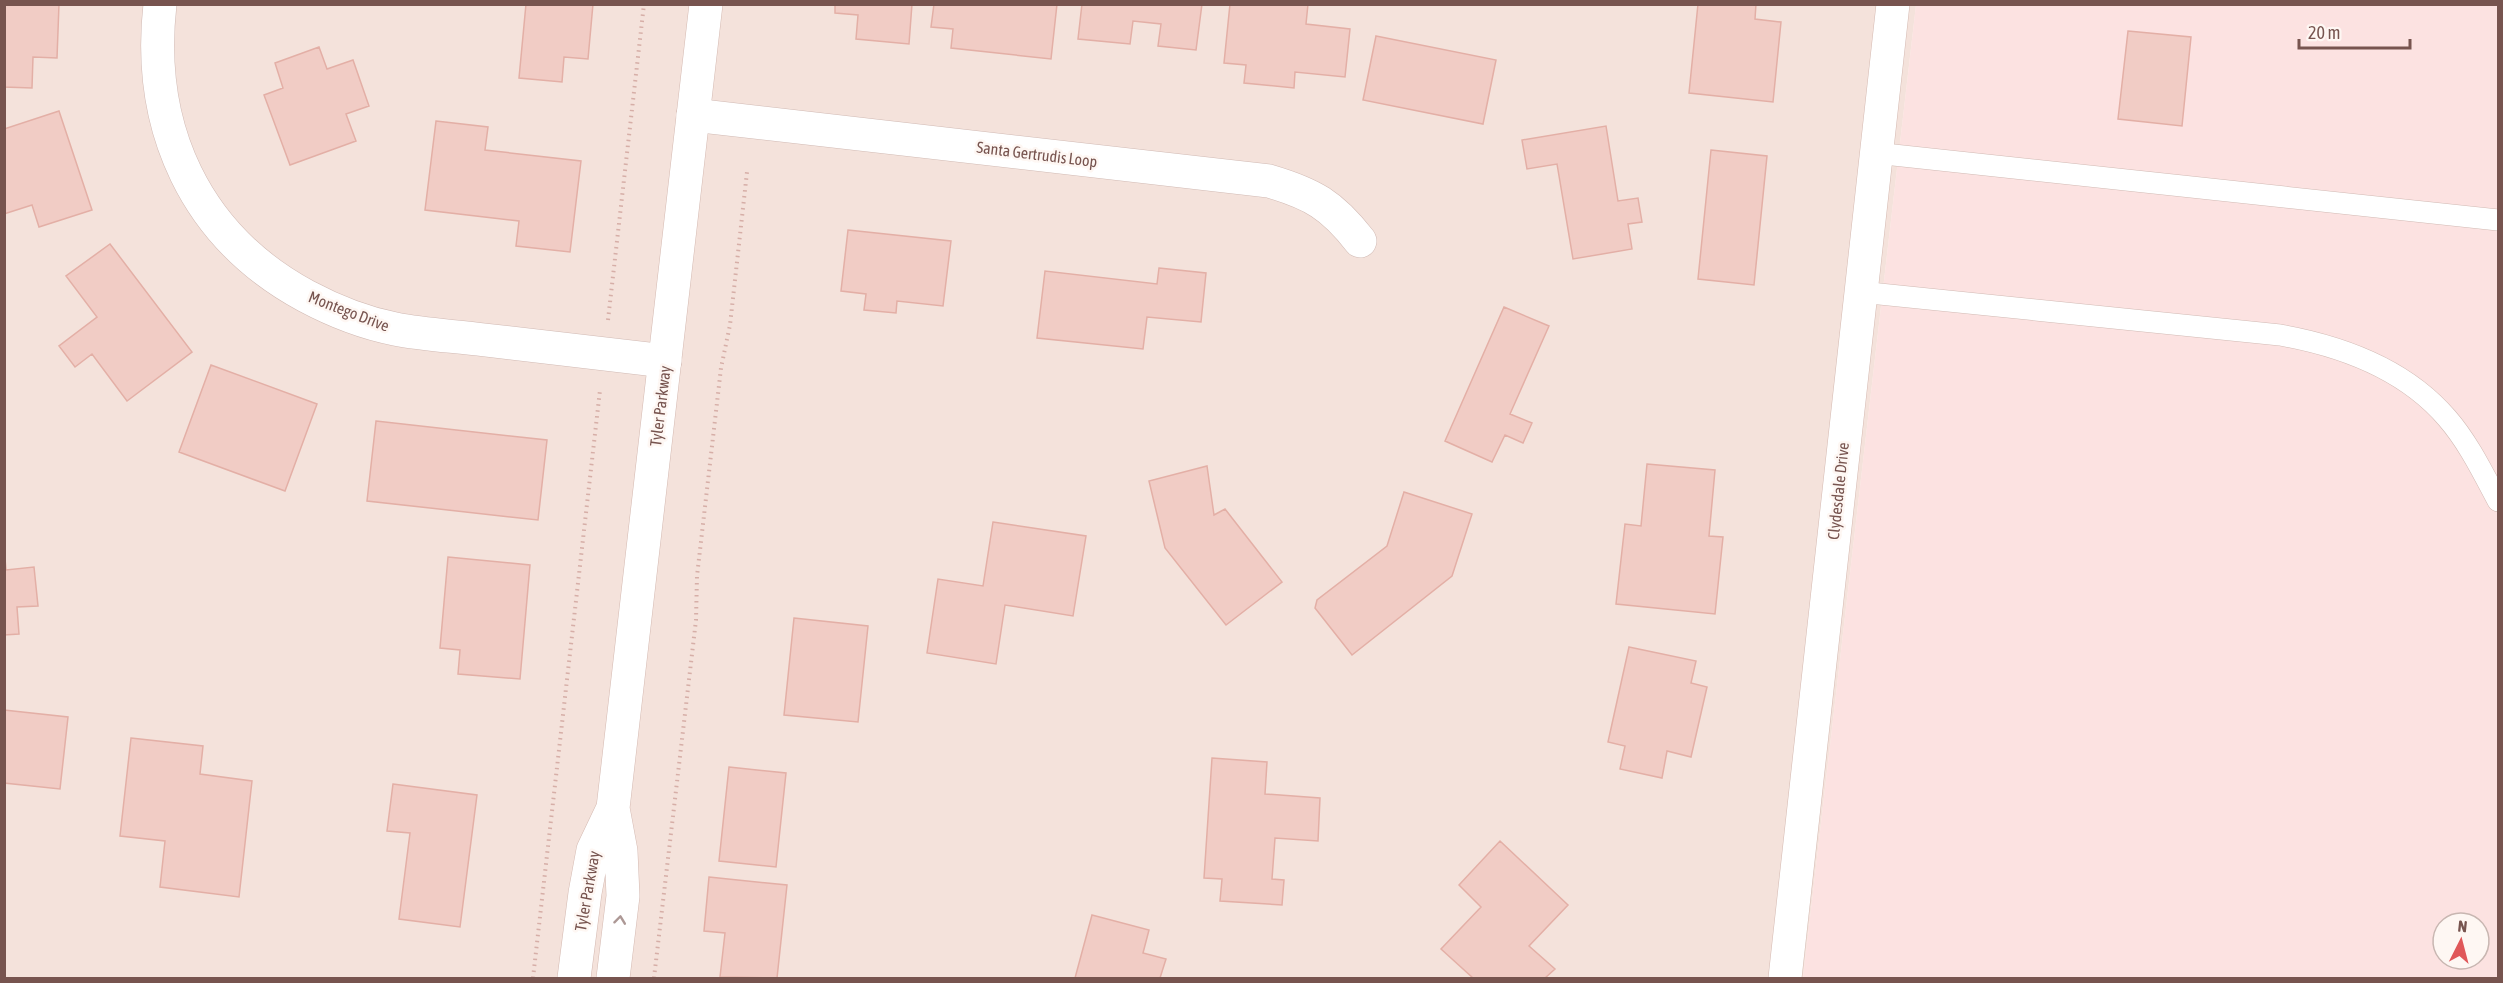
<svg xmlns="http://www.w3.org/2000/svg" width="2503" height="983" viewBox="0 0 2503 983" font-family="'Asap Condensed',sans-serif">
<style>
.residential{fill:#f4e2db}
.commercial{fill:#fce2e1;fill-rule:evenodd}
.building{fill:#f1ccc5;stroke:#e3afa6;stroke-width:1.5}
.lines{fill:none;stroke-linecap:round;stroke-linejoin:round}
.lane-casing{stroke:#d1bab4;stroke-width:22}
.street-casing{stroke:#d1bab4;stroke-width:34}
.secondary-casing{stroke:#d4b9b1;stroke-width:34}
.path{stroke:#d6aea7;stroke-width:4;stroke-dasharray:1.5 4.5;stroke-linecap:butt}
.lane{stroke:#fff;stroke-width:21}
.street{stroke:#fff;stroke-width:33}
.secondary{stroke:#fff;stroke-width:33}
.oneway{stroke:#ad9895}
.labels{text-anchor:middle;stroke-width:5;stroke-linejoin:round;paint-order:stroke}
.street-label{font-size:16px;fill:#77544f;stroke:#fef7f3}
</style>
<rect width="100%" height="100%" fill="#fcf2ec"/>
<path class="residential" d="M5 5H1916L1803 978H5Z"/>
<path class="commercial" d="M1916 5H2498V978H1803ZM2443 923H2479V959H2443Z"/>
<path class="building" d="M4 4H59L57 58 33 57 32 88 4 87Z
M526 4H593L588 59 564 57 562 82 519 78Z
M835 4H912L909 44 856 39 858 15 835 13Z
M934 4H1057L1051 59 951 48 953 29 931 27Z
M1082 4H1202L1196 50 1158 46 1161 24 1133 21 1130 44 1078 39Z
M1230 4H1308L1306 24 1350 29 1345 77 1295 72 1294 88 1244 83 1246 65 1224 63Z
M1698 4H1756L1755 19 1781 22 1773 102 1689 93Z
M2128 31 2191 37 2182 126 2118 119Z
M1376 36 1496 60 1483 124 1363 100Z
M319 47 327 69 353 60 369 106 346 114 356 141 290 165 264 95 283 88 275 63Z
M59 111 92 210 39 227 32 205 4 214V129Z
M436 121 488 127 485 150 581 161 570 252 516 246 519 221 425 210Z
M1606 126 1618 201 1638 198 1642 222 1628 224 1632 249 1573 259 1557 164 1527 169 1522 140Z
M1711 150 1767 156 1754 285 1698 279Z
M848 230 951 241 943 306 897 301 896 313 864 310 866 294 841 291Z
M110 244 192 352 127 401 92 354 75 367 59 346 97 317 66 276Z
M1159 268 1206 273 1201 322 1147 317 1143 349 1037 338 1045 271 1157 284Z
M1504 307 1549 326 1510 414 1532 423 1523 443 1505 435 1492 462 1445 441Z
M211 365 317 404 285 491 179 452Z
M376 421 547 440 538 520 367 501Z
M1647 464 1715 470 1709 536 1723 537 1715 614 1616 604 1625 524 1641 526Z
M1207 466 1214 515 1225 509 1282 582 1226 625 1165 548 1149 481Z
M1404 492 1472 514 1452 576 1352 655 1315 608 1317 600 1387 546Z
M993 522 1086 536 1073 616 1005 605 996 664 927 653 938 579 983 586Z
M4 547 6 570 34 567 38 606 17 607 19 634 4 635Z
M448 557 530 565 520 679 458 674 460 650 440 648Z
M794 618 868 626 858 722 784 715Z
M1629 647 1696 661 1691 683 1707 687 1691 757 1667 751 1662 778 1620 769 1625 746 1608 742Z
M4 710 68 717 60 789 4 783Z
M131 738 203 746 200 774 252 781 239 897 160 887 165 841 120 836Z
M1212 758 1267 762 1265 794 1320 798 1318 841 1275 838 1272 879 1284 880 1282 905 1220 901 1222 879 1204 878Z
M729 767 786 773 776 867 719 861Z
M393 784 477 795 460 927 399 919 410 833 387 831Z
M1500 841 1568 905 1529 946 1555 969 1545 978H1473L1441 949 1481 907 1459 885Z
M709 877 787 885 777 978 720 977 725 933 704 931Z
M1092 915 1149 930 1143 953 1166 959 1160 978H1075Z"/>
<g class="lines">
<defs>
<path id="lane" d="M1875 153 2498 220
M1860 292 2280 335C2342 346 2405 369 2447 418 2468 442 2483 473 2498 501"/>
<path id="street" d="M160 4C146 128 195 236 306 296 334 311 365 323 395 329 425 335 455 336 485 340 545 347 605 354 665 361
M693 115 1269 181C1313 194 1332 205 1360 241"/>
<path id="secondary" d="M574 978 585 893 593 850 613 808
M613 978 623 896 621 851 613 808 706 4
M1785 978 1893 4"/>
</defs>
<use href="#lane" class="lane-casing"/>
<use href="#street" class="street-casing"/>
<use href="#secondary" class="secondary-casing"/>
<path class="path" d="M608 320 644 4
M533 978 600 390
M654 978 696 620 697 576 721 368 730 325 747 172"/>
<use href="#lane" class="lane"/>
<use href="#street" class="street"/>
<use href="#secondary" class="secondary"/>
</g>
<defs><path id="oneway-chevron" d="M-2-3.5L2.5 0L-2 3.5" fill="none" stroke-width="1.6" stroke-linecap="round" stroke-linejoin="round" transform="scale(1.5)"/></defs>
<use class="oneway" href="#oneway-chevron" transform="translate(620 920) rotate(-83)"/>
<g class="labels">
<g class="street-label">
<text transform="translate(1037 154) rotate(7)" y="6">Santa Gertrudis Loop</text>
<text transform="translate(349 311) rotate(21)" y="6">Montego Drive</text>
<text transform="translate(660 406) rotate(-83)" y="6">Tyler Parkway</text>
<text transform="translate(1838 491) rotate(-84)" y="6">Clydesdale Drive</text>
<text transform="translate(587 891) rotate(-80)" y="6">Tyler Parkway</text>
</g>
</g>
<rect width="2503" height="983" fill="none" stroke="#77544f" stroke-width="12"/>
<g transform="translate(2461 941) rotate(6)"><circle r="28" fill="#fef7f3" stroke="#c8b6b1" stroke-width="1.5"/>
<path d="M0-4.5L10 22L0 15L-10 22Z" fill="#e05759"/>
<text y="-9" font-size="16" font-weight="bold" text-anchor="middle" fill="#77544f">N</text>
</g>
<path d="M2299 39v9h111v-9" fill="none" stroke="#77544f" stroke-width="3"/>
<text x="2308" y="39" font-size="18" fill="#77544f" stroke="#fef7f3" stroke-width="4.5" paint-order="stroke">20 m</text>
</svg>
